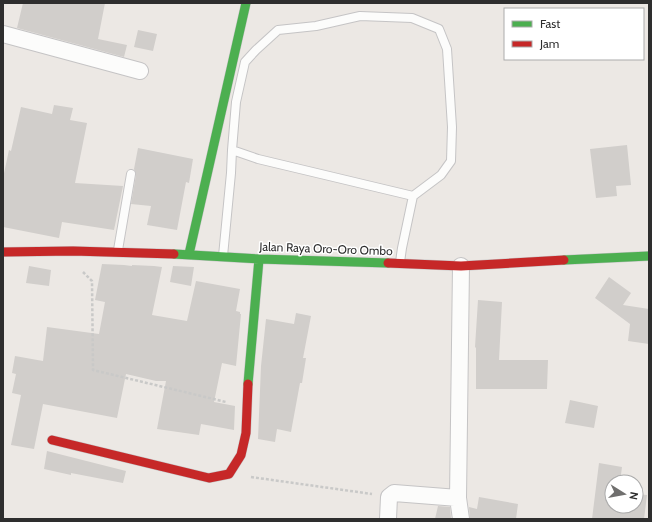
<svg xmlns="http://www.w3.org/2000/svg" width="652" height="522" viewBox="0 0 652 522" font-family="Cabin,sans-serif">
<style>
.building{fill:#d1cecb}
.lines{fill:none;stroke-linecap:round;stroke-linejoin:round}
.lane-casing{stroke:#c5c4c5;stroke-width:10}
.street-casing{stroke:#c5c4c5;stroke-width:18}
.fast-casing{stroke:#c5c4c5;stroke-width:10}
.jam-casing{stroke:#c5c4c5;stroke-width:10}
.path{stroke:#c9c9c8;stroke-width:2.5;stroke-dasharray:3 2;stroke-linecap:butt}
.lane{stroke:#fcfcfb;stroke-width:8}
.street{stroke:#fcfcfb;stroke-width:16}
.fast{stroke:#4caf50;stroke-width:9}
.jam{stroke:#c62828;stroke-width:9}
.labels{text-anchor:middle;stroke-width:3;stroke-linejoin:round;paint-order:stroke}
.street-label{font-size:12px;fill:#2e2e2e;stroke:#fff}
</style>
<rect width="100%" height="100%" fill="#ece8e4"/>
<path class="building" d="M23 3H105L98 39 127 45 124 57 17 28Z
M138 30 157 34 153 51 134 47Z
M54 105 73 108 70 120 87 123 75 183 123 186 114 230 62 222 59 238 3 227V178L9 150 11 151 21 107 52 114Z
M627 145 631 185 616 186 617 196 596 198 590 149Z
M138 148 193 159 189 183 186 182 177 230 147 225 151 206 131 204 136 175 134 169Z
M102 264 124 265 132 266V265L154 266 162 267 152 315 187 321 196 281 240 289 236 311 240 312V314H241L236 366 222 363 214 402 235 406 234 430 201 424 199 435 157 429 166 381H156L126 374 117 418 43 404 34 449 11 445 21 395 12 393 16 374 12 373 15 356 43 361 47 327 99 334 105 302 95 300Z
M29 266 51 270 49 286 26 283Z
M173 266 194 267 191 286 170 282Z
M609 277 631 293 623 305 649 309V344L628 341 630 324 595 298Z
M478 300 502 302 499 360H548L547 389H476V348L475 347Z
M296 313 311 316 303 358H306L302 383H300L291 432 277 429 275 442 258 439 261 366 266 319 294 324Z
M570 400 598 406 594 428 565 423Z
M47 451 126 471 123 483 71 473V475L44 469Z
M599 463 622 467 620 482H612V506H636V494L647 495 644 519H592Z
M479 497 518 504 516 519H470L469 507 477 509Z
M438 506 450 507 451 519H435Z"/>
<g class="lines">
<defs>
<path id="lane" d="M232 150 236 102 245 62 256 50 278 30 316 26 360 16 412 18 439 29 447 49 452 127 451 161 441 175 413 196
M118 250 131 174
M223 256 231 173 232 150 258 159 413 196 402 248 400 262"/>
<path id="street" d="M3 34 140 71
M388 519 389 497 394 493 458 498
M461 519 458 498 461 266"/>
<path id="fast" d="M174 254 259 259 388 263
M189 254 246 3
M564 260 649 256
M248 384 259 259"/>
<path id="jam" d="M3 252 73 251 174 254
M388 263 461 266 564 260
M52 440 209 478 229 474 241 455 246 433 248 384"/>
</defs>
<use href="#lane" class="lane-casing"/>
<use href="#street" class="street-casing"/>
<use href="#fast" class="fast-casing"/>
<use href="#jam" class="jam-casing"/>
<path class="path" d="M83 272 92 281 93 370 226 402
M251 477 372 494"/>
<use href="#lane" class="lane"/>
<use href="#street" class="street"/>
<use href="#fast" class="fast"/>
<use href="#jam" class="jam"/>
</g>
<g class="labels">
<g class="street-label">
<text transform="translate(326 249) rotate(2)" y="4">Jalan Raya Oro-Oro Ombo</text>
</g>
</g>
<rect width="652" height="522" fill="none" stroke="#2e2e2e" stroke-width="8"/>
<rect x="504" y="8" width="140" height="52" fill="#ffffff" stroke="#ababab"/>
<rect x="512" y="21" width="20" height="6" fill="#4caf50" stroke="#ababab"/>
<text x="540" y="28" font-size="12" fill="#2e2e2e">Fast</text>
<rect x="512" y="41" width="20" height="6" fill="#c62828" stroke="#ababab"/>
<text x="540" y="48" font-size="12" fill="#2e2e2e">Jam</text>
<g transform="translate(624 494) rotate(101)"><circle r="19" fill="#ffffff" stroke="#ababab"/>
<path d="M0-3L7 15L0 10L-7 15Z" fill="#706f6e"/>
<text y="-6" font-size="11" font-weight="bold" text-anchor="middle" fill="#2e2e2e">N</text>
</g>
</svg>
